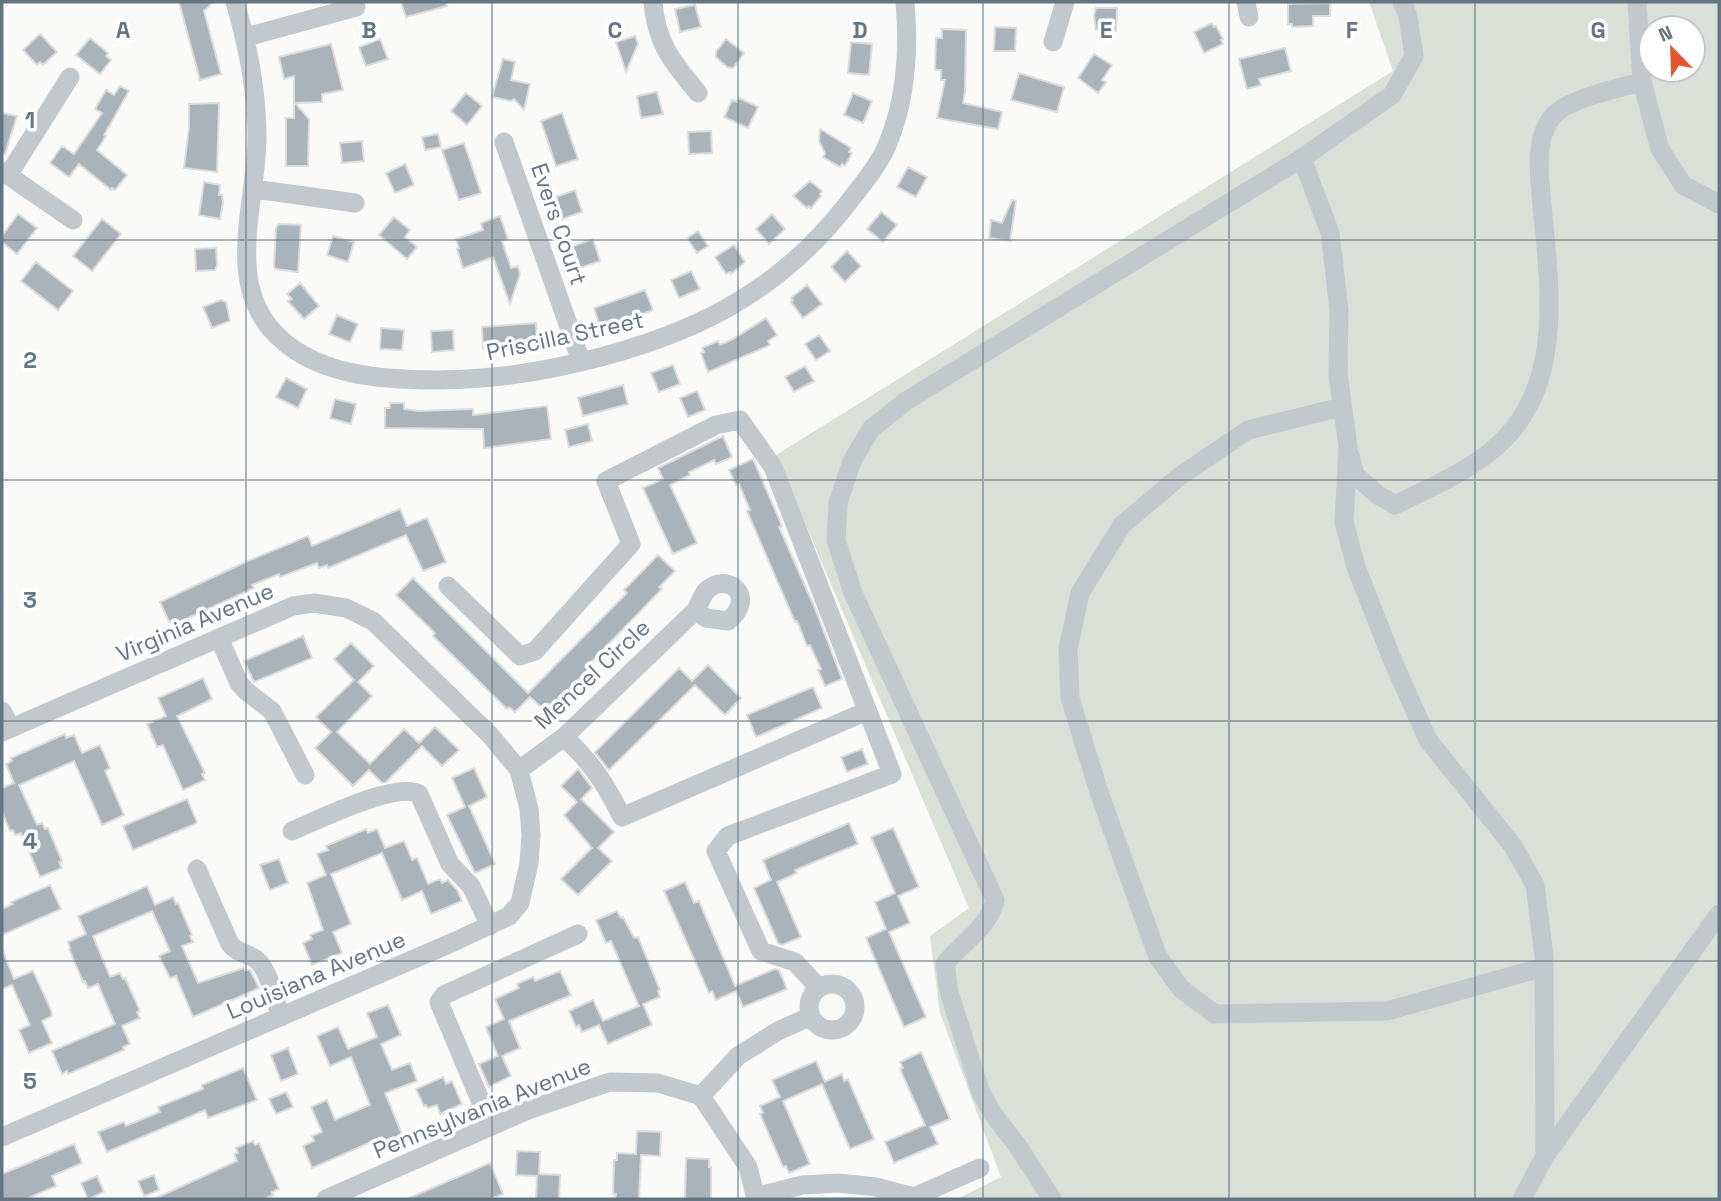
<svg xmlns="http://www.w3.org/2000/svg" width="1721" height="1201" viewBox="0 0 1721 1201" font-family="'Space Grotesk',sans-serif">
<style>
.green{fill:#dadfd7;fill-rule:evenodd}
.building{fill:#aab3b9;stroke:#dcdcda;stroke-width:2}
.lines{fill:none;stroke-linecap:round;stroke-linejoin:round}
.minor{stroke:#c3c8cc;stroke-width:19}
.grid{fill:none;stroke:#657683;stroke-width:2;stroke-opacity:0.55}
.labels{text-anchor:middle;stroke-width:7;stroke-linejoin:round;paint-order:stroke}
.street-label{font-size:23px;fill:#657683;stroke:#fff}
.grid-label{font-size:23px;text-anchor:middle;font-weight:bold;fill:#657683;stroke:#fff;stroke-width:7;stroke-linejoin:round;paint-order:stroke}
</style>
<rect width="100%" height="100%" fill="#fafaf8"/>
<path class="green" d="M1369 2H1719V1199H957L1001 1177 940 1013 930 936 969 908 776 455 1393 71ZM1651 28H1693V70H1651Z"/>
<path class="building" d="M179 2H213L204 11 221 74 200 80Z
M401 2H446L447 6 406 17Z
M1330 3V16H1313V26L1292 27V24H1288V4Z
M695 5 701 27 680 32 675 9Z
M1096 8H1117L1116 31 1096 30 1094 15Z
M1212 23 1214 27 1216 26 1223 39 1221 40 1223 44 1204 53 1194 32Z
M995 27 1016 28 1015 51H994Z
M942 29 966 30 965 92 963 103 1002 112 998 129 937 118 945 80H941V70H935L936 38H942Z
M40 34 57 52 43 65 40 62 37 65 23 50Z
M635 36 638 44 626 72 616 42Z
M90 38 108 53 106 56 111 60 100 74 76 55Z
M380 39 388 59 366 66 359 47Z
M726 39 744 53 733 68 727 67 716 57V52Z
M851 42 872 44 869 75 848 73Z
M331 44 343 90 322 94V102L295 103 309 119 308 166H286V118H294V76L284 79 279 57Z
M1285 48 1291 71 1259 79 1261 85 1247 89 1239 59Z
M1094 54 1112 65 1102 80 1106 82 1098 93 1078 78Z
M503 59 515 62 511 80 530 84 524 110 514 99 511 101 492 97Z
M1019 73 1064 87 1057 112 1011 100Z
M120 86 129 91 104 135 106 136 97 150 127 175 115 190 112 188 111 190 79 164 69 177 50 163 62 146 74 154 102 113 95 109 106 90 114 95Z
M657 92 663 114 641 118 637 96Z
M466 93 482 106 467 125 451 111Z
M853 93 872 101 863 123 844 115Z
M739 98 758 107 748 128 724 117 732 100 737 102Z
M219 103 217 172 184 168 189 127V104Z
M2 113 17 116 5 154H2Z
M562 113 578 159 556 166 541 121Z
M820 129 851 148 849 152 852 153 845 166 842 164 840 167 823 157 825 153 819 141Z
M711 131 712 153 689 154 688 132Z
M438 134 441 147 425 150 422 137Z
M362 141 364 161 342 163 340 143Z
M464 143 481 193 459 200 442 150Z
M405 164 414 185 395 193 386 173Z
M908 167 927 177 916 197 897 187Z
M810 181 822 191 820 194 821 196 811 208 809 206 807 208 793 196Z
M204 182 220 185 219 195H222L223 202 220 219 199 215Z
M575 190 582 212 562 219 556 197Z
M1012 200 1016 201 1010 241 989 238 991 220 1002 223Z
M881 212 897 225 883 242 867 229Z
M18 214 37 228 17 254 2 242V236Z
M772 214 785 229 769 244 756 229Z
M500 216 508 239 502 241 511 268 518 266 520 274 510 304 493 257 463 268 457 249 459 248 456 239 483 230 481 223Z
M394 217 410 230 405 237 417 247 407 259 379 235Z
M102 219 121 234 92 271 73 256Z
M279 224 301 225 298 272 276 269 274 267 276 228Z
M698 231 708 246 697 253 687 238Z
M333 236 354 242 348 262 327 255Z
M593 239 600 261 580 268 573 246Z
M734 245 745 262 731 274 730 272 726 274 715 257Z
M216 248 217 265 215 270 196 271 195 249Z
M847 251 861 266 845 282 831 267Z
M36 262 73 291 58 310 21 281Z
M691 271 700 289 679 298 671 280Z
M300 283 319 306 304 319 288 301 292 299 287 294Z
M807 285 822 304 803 318 791 302 793 300 791 298Z
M645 290 653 310 601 329 594 308Z
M221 300 226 302 230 321 212 328 203 307Z
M337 315 358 324 350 342 329 334Z
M766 318 777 335 768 341 770 345 708 372 701 353 704 352 702 348 718 341 720 345 733 339Z
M536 323 537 343 483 349 482 327Z
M381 328 404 330 402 350 380 349Z
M453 330 454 350 432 352 431 331Z
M819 335 830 351 816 360 805 344Z
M673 365 680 384 659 392 651 373Z
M805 366 814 381 794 392 785 377Z
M286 378 307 389 298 408 276 397Z
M623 385 628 404 583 416 578 398Z
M697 391 705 410 688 417 680 398Z
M335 399 356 404 351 424 330 418Z
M390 403H404V409L418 411 473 409V415L547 406 551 439 484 448 483 429 385 428V408H390Z
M588 424 592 441 569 447 565 430Z
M723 436 732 457 716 464 714 460 689 472 690 475 670 485 697 543 673 554 643 488 663 479 658 468Z
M753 459 782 526 779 527 816 611 842 679 825 686 818 670 821 669 810 645 807 646 797 621 795 622 747 511 750 510 739 484 736 485 729 470Z
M400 509 407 526 427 518 446 562 423 571 406 535 328 568 327 565 319 568 317 563 280 577 279 574 252 585 254 588 177 623 175 619 169 622 160 602 248 561 308 536 312 546Z
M658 555 675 571 659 587 662 589 589 664 592 666 551 707 549 704 544 710 530 697 515 712 509 707 507 709 433 636 435 633 396 595 413 578 528 693 627 593 624 590Z
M303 636 312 658 254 682 244 661Z
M351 643 374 666 358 682 372 696 337 732 370 764 404 729 419 743 435 727 459 750 442 766 422 746 386 782 382 783 369 770 353 786 315 748 331 732 316 717 354 680 334 659Z
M708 665 741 698 725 715 695 685 609 770 595 752 679 668 692 681Z
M203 678 212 699 177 716 205 773 202 774 205 780 183 790 163 745 157 747 147 724 166 716 158 698Z
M813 687 822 708 756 737 747 715Z
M65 734 66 738 74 735 82 753 100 745 110 768 105 771 124 815 102 825 74 761 19 785 37 825 42 823 45 829 48 828 62 861 59 862 62 868 40 877 21 833 15 835 13 830 10 831 2 811V788L14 783 6 764 12 761 11 758Z
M862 749 868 764 847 772 841 757Z
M474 768 487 797 469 806 495 864 475 873 447 815 465 807 452 778Z
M578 769 592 788 581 799 614 832 598 848 612 861 578 895 561 879 592 848 564 815 577 802 561 786Z
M187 799 197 822 195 824 133 850 123 826Z
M849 823 858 844 795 870 797 873 777 882 801 937 782 945 778 943 754 888 771 880 763 860Z
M893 828 919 887 898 896 910 923 889 932 926 1017 904 1027 866 938 886 929 875 902 895 893 871 837Z
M366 829 368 833 377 829 385 848 404 841 412 860 417 858 428 884 440 879 442 883 448 880 457 890 462 901 431 914 422 891 402 900 382 853 331 874 351 924 333 932 342 953 312 965 303 943 312 939 310 935 323 930 307 883 326 875 317 854 328 850 326 846Z
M279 859 288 883 270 890 260 865Z
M685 882 694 903 699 901 735 986 775 969 779 970 787 989 743 1007 736 991 716 1000 712 991 709 993 664 891Z
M50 885 61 909 2 935V909L13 904 11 902Z
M147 886 155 905 173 897 176 904 178 903 192 935 190 936 193 942 182 946 198 983 244 968 245 970H250L259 988 193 1017 176 976 170 978 159 956 170 951 152 911 93 936 110 977 120 973 123 979 125 978 140 1011 137 1012 140 1018 122 1026 130 1044 123 1047 124 1050 68 1074 67 1071 62 1074 52 1051 115 1024 98 984 88 988 85 981 83 982 69 949 70 948 68 942 86 934 78 916Z
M617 911 621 918 623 917 634 938 638 937 660 990 658 991 660 997 643 1004 652 1025 608 1044 599 1025 582 1032 579 1025 576 1027 569 1011 593 1000 603 1021 639 1006 611 941 606 943 596 920Z
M2 949 14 979 33 971 51 1010 52 1016 42 1021 52 1043 29 1053 19 1030 30 1025 12 985 2 989Z
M560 971 571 995 509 1021 520 1048 502 1056 511 1076 489 1087 479 1064 498 1056 486 1027 504 1019 495 999 519 988 517 984 533 977 535 981Z
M388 1005 401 1035 381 1044 392 1070 410 1063 417 1081 385 1093 404 1139 386 1147 382 1137 312 1168 303 1146 314 1141 312 1136 322 1132 311 1107 327 1100 335 1120 370 1105 351 1057 330 1066 317 1036 338 1027 348 1049 377 1037 367 1013Z
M288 1048 298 1074 281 1081 271 1055Z
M921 1052 950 1119 930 1127 938 1144 894 1163 885 1142 925 1125 900 1069 903 1068 900 1062Z
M816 1061 825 1082 842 1074 844 1081 848 1079 874 1139 850 1149 822 1084 783 1101 810 1164 789 1173 786 1166 783 1167 760 1114 763 1113 760 1106 780 1097 772 1080Z
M243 1068 257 1100 208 1118 205 1110 107 1152 98 1132 124 1122 126 1126 160 1112 158 1107 203 1089 202 1085Z
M443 1077 446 1084 452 1081 462 1104 440 1114 437 1105 428 1108 426 1105 424 1106 416 1089Z
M286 1092 293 1107 276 1114 269 1099Z
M637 1131 661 1132 660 1156 641 1155 639 1199H615L616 1194H613L614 1160H617V1153L636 1154Z
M253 1141 255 1145 259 1143 279 1189 272 1192 273 1195 264 1199H154L237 1161 234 1154 238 1153 236 1148Z
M74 1144 82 1163 52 1176 56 1186 26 1199H2V1174Z
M517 1151 540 1152 539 1174 560 1175 559 1199H536L537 1176 516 1175Z
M686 1158 709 1159V1167H711V1199H685Z
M490 1163 503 1194 491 1199H407Z
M154 1175 159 1190 144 1196 138 1181Z
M97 1176 104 1192 88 1199 81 1183Z"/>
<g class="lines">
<path class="minor" d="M235 2C248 46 257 91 257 137 257 199 226 277 271 329 311 376 382 380 438 380 491 379 529 374 581 362 690 336 778 294 848 203 862 185 879 165 888 143 906 99 909 48 905 2
M653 2C656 43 673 63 698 93
M1246 2 1249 17
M1402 2 1408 16 1414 56 1392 95 1302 158 1330 233 1339 309 1338 374 1348 446 1344 522 1356 567 1392 659 1428 740 1513 846 1535 885 1544 956 1545 1156 1522 1199
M1637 2 1642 82 1660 149 1683 185 1719 204
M246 37 356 7
M1053 42 1065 2
M504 142 581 361
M2 171 73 220
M9 174 70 77
M254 189 355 203
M1342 407 1248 430 1180 476 1122 525 1080 593 1068 649 1070 698 1099 792 1127 871 1158 957 1181 989 1215 1014 1387 1011 1544 967
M1350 455 1355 475 1378 495 1395 505C1429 488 1468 472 1497 446 1568 384 1548 277 1541 194 1539 169 1535 137 1553 116 1569 98 1619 88 1642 82
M448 586 520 656 535 651 631 544 606 481 716 425 740 420 773 467 892 774 728 836 716 851 761 951 795 962 819 988
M219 638 239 683 246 691 272 711 305 775
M2 711 11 728
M2 732 293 606 314 603 346 608 373 621 490 735 519 770 529 809 531 835 529 863 520 903 509 916 458 940 2 1137
M564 737C592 763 605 783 622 817L867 711
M519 770 564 737 695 611C699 605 702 596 706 591 727 570 758 597 728 621L706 618 695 611
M292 831C318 820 396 781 419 794L450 864 471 886 490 926
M197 869 230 944C237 954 251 953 259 962 271 976 274 1000 281 1017
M809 1007a23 23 0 1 1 46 0a23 23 0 1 1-46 0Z
M701 1096 738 1056 778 1031 811 1016
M701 1096 748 1167 756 1199
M491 1126 439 1002 444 995 578 934
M1545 1156 1719 914
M755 1197 802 1185 838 1183 876 1187 914 1197 980 1168
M326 1199 528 1110 610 1082 658 1083 701 1096
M1052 1199 1017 1145 995 1117 981 1093 949 992 945 964C963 941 988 929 995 900L853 593 836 540 838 503 852 461 871 429 906 401 1302 158"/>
</g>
<path class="grid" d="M246 2V1199M492 2V1199M738 2V1199M983 2V1199M1229 2V1199M1475 2V1199M2 240H1719M2 480H1719M2 721H1719M2 961H1719"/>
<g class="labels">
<g class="street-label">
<text transform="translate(559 224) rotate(71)" y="8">Evers Court</text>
<text transform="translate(565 336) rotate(-12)" y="8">Priscilla Street</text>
<text transform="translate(195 622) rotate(-23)" y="8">Virginia Avenue</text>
<text transform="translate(592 674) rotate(-43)" y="8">Mencel Circle</text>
<text transform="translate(316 975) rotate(-23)" y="8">Louisiana Avenue</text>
<text transform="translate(482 1108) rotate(-22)" y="8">Pennsylvania Avenue</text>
</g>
</g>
<g class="grid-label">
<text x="123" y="38">A</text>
<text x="369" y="38">B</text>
<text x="615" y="38">C</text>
<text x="860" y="38">D</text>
<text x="1106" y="38">E</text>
<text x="1352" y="38">F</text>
<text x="1598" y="38">G</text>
<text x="30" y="128">1</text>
<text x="30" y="368">2</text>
<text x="30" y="608">3</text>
<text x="30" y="849">4</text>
<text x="30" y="1089">5</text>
</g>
<rect width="1721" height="1201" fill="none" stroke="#657683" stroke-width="7"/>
<g transform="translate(1672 49) rotate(337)"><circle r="33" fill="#ffffff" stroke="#c1c8cd" stroke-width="2"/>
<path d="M0-5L12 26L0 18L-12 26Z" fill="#e4572e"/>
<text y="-10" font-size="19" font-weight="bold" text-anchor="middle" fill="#657683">N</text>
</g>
</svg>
